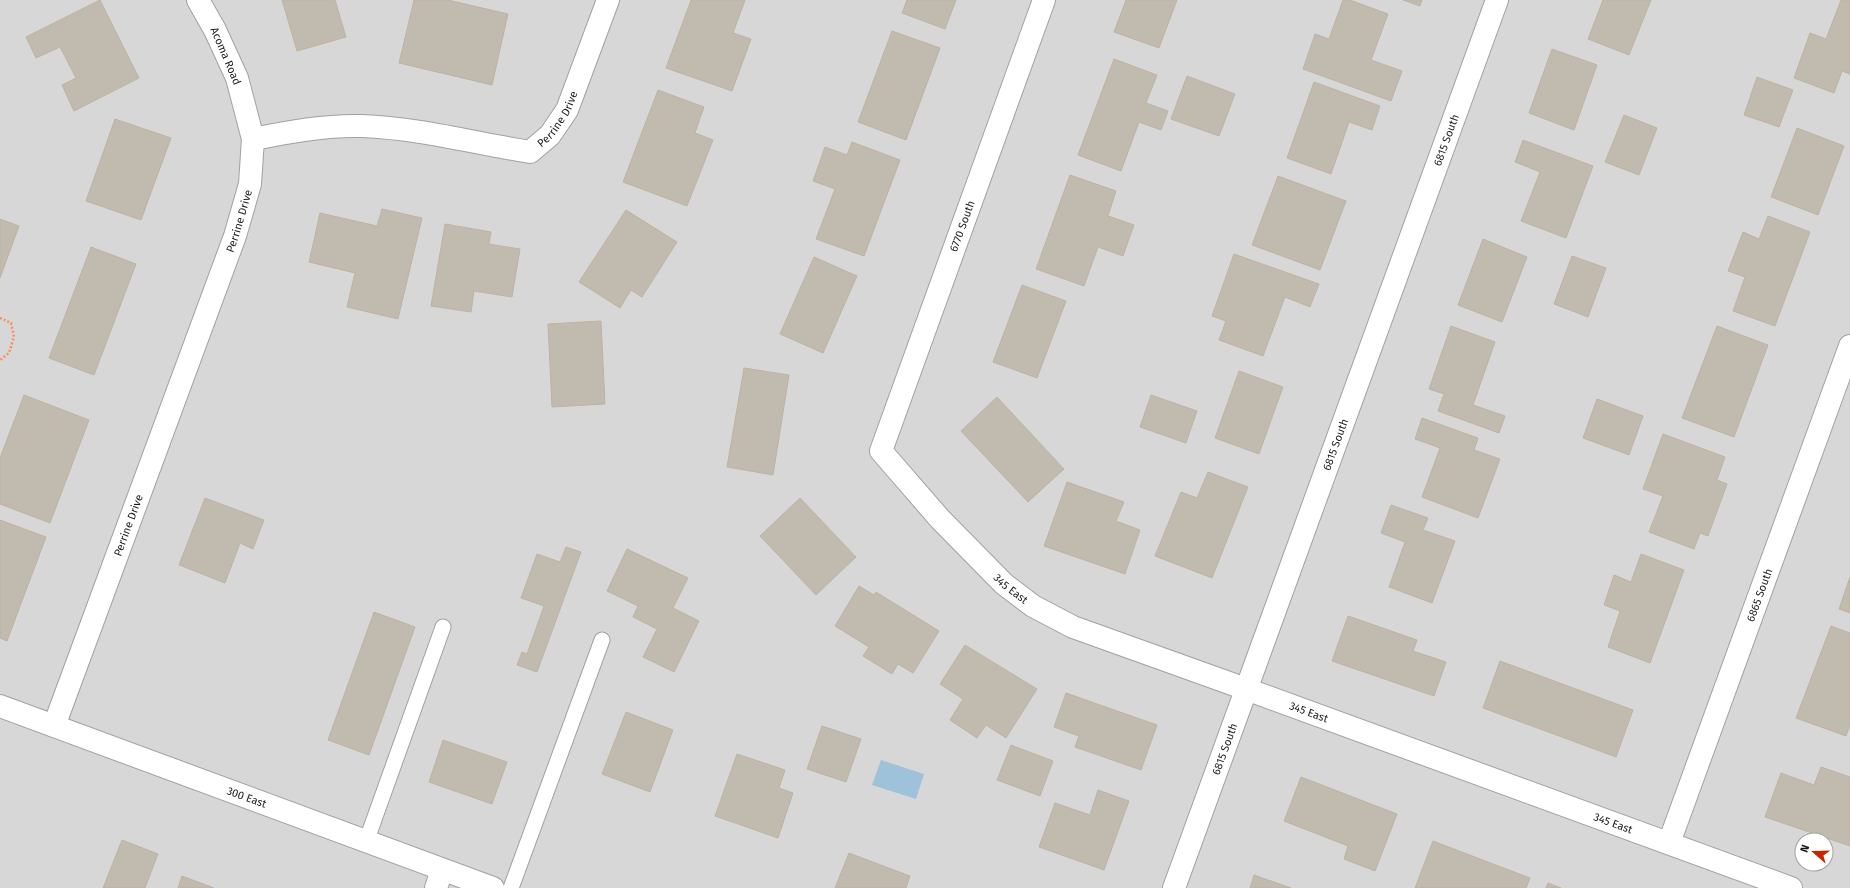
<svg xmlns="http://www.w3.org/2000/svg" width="1850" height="888" viewBox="0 0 1850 888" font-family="'Fira Sans',sans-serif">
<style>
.residential{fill:#d8d7d7;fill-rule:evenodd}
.water{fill:#9fc2db}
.building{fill:#c0baaf;stroke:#beb3a2}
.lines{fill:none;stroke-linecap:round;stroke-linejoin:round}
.lane-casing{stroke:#a1a1a1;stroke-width:17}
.street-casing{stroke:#a1a1a1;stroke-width:24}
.path{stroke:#fa8f62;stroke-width:2.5;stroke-dasharray:2 2;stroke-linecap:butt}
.lane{stroke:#fff;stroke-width:15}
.street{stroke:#fff;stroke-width:22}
.labels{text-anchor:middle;stroke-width:3;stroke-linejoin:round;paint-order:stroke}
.street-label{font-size:11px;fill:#1a1a1a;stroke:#fff}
</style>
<rect width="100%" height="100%" fill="#ecebdf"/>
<path class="residential" d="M0 0H1850V888H0ZM1802 840H1826V864H1802Z"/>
<path class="water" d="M881 760 924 774 916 799 872 785Z"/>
<path class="building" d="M100 0 139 78 74 111 62 85 76 78 60 47 36 58 26 37Z
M282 0H335L346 37 297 51Z
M414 0H448L508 14 492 85 399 63Z
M691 0H745L733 33 751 39 732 91 666 68Z
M907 0H956L945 29 902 13Z
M1126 0H1177L1159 48 1114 32Z
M1343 0H1350L1388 14 1371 60 1402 71 1391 101 1303 69 1315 34 1329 39Z
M1403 0H1422L1420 6Z
M1603 0H1651L1629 55 1588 39Z
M1841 0H1850V74L1842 71 1834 93 1794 78 1810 33 1826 39Z
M892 31 940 48 906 140 858 122Z
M1552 49 1597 65 1574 130 1529 113Z
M1114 59 1157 75 1146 103 1168 111 1161 130 1139 122 1121 171 1078 155Z
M1187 76 1235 94 1219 136 1171 119Z
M1757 77 1793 90 1779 127 1744 115Z
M1314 82 1380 106 1372 130 1349 122 1331 174 1287 158Z
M658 90 704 107 695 133 713 140 687 206 623 182Z
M1624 115 1657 128 1639 175 1605 162Z
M115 119 171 138 141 220 86 201Z
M1797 128 1844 146 1818 215 1771 197Z
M1523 140 1593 166 1566 238 1521 221 1540 172 1515 162Z
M852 142 900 160 864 256 816 239 835 189 813 181 825 147 847 155Z
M1070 175 1116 191 1108 216 1134 225 1123 256 1098 247 1084 286 1036 269Z
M1278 176 1346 201 1320 270 1252 245Z
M382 209 422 218 398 319 347 307 355 273 309 262 320 213 377 226Z
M626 210 677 242 642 297 631 290 620 308 579 282Z
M1768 216 1810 232 1775 326 1733 311 1745 277 1728 271 1743 232 1759 239Z
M0 219 19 226 0 278Z
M445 224 491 232 489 244 520 249 512 297 474 291 471 312 431 306Z
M1483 239 1527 257 1502 322 1458 305Z
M91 247 136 264 94 375 49 358Z
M1234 254 1319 284 1310 307 1285 297 1263 356 1219 340 1226 321 1212 316Z
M1572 256 1606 268 1588 317 1554 304Z
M814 257 857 276 823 353 780 334Z
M1022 285 1066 301 1037 378 993 362Z
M601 321 605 404 552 407 548 324Z
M1451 326 1495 342 1473 405 1505 416 1499 433 1438 411 1444 394 1429 389Z
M1717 326 1768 345 1734 437 1682 418Z
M744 368 789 375 773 475 727 467Z
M1239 371 1283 387 1259 454 1215 438Z
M24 395 89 420 50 523 0 504V458Z
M1151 395 1197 411 1186 443 1140 427Z
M997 397 1064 469 1028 502 961 431Z
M1597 399 1643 416 1629 455 1583 438Z
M1422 418 1478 438 1474 450 1500 459 1478 518 1422 497 1440 448 1415 439Z
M1663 434 1725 457 1717 480 1727 484 1708 536 1700 533 1694 549 1649 532 1663 496 1643 489Z
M1208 472 1248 487 1212 578 1155 556 1181 492 1197 498Z
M1067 482 1124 502 1116 521 1140 530 1125 574 1044 546Z
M205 498 264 520 253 549 240 543 225 583 179 565Z
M800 498 856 557 816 595 760 536Z
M1391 505 1428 518 1423 530 1455 541 1432 603 1389 587 1405 542 1381 533Z
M0 520 46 537 7 641 0 638Z
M566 547 581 552 537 672 517 665 522 652 527 654 544 606 521 598 537 554 560 562Z
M627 549 688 578 673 608 699 621 674 672 643 657 657 629 633 617 638 606 607 591Z
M1641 554 1684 570 1650 663 1608 647 1620 611 1604 605 1614 575 1631 582Z
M1850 577V613L1839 609Z
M859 586 874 595 876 592 939 631 913 673 898 664 892 674 863 656 869 647 835 626Z
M374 612 415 627 369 755 328 740Z
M1348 616 1417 640 1413 651 1446 662 1434 696 1332 661Z
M1831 626 1850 633V725L1846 736 1796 718Z
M965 645 1037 689 1006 738 986 725 977 738 950 720 963 699 940 684Z
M1500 661 1633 710 1616 757 1483 708Z
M1066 693 1157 725 1141 770 1075 747 1079 736 1054 727Z
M626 712 673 730 650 792 602 774Z
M822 726 861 739 846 782 807 769Z
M443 740 507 762 492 804 429 782Z
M1011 745 1053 761 1040 796 997 780Z
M737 754 785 770 779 788 793 793 778 838 715 816Z
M1821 767 1850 777V846L1765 817 1781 773 1814 785Z
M1301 777 1397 814 1375 871 1344 859 1348 846 1284 821Z
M1098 790 1129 801 1104 870 1039 847 1055 803 1090 815Z
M122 840 158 854 145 888H103Z
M1433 841 1530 878 1526 888H1415Z
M849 853 910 876 906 888H835Z
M1254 875 1291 888H1250Z
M182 876 214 888H178Z
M1548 883 1561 888H1546Z"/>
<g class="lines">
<defs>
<path id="lane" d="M366 842 443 627
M511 888 602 640"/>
<g id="street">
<path id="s1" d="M1044 0 881 451 940 519 1004 584 1033 606 1073 627 1246 689 1791 888"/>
<path id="s2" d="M253 139C289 132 325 125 362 126 418 128 474 143 530 152L550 135 567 110 608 0"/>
<path id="s3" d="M0 706 493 888"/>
<path id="s4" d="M54 726 235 236 250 184 253 139 237 78 215 30 198 0"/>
<path id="s5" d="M1669 843 1850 346"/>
<path d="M436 888 442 870"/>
<path id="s6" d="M1174 888 1497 0"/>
</g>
</defs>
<use href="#lane" class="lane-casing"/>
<use href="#street" class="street-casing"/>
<path class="path" d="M0 318 11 323 14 337 9 353 0 360"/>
<use href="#lane" class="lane"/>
<use href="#street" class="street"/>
</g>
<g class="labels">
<g class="street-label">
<text transform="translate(226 56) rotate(67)" y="4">Acoma Road</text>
<text dy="4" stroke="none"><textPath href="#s2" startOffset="324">Perrine Drive</textPath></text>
<text dy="4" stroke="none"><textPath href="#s6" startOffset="796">6815 South</textPath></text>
<text dy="4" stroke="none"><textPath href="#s4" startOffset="538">Perrine Drive</textPath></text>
<text transform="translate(962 226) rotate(-70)" y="4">6770 South</text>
<text dy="4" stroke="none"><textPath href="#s6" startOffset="472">6815 South</textPath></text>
<text dy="4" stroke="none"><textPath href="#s4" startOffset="214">Perrine Drive</textPath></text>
<text dy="4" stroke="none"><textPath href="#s1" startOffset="669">345 East</textPath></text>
<text dy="4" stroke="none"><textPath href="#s5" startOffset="264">6865 South</textPath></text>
<text dy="4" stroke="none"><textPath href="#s1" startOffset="993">345 East</textPath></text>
<text dy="4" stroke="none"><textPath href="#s6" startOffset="148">6815 South</textPath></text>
<text dy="4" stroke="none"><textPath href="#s3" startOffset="263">300 East</textPath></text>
<text dy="4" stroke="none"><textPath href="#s1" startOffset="1317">345 East</textPath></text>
</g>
</g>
<g transform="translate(1814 852) rotate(290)"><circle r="19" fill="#ffffff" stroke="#a3a3a3"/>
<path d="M0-3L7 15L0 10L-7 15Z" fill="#c52500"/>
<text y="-6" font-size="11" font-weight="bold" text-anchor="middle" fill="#1a1a1a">N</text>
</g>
</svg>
